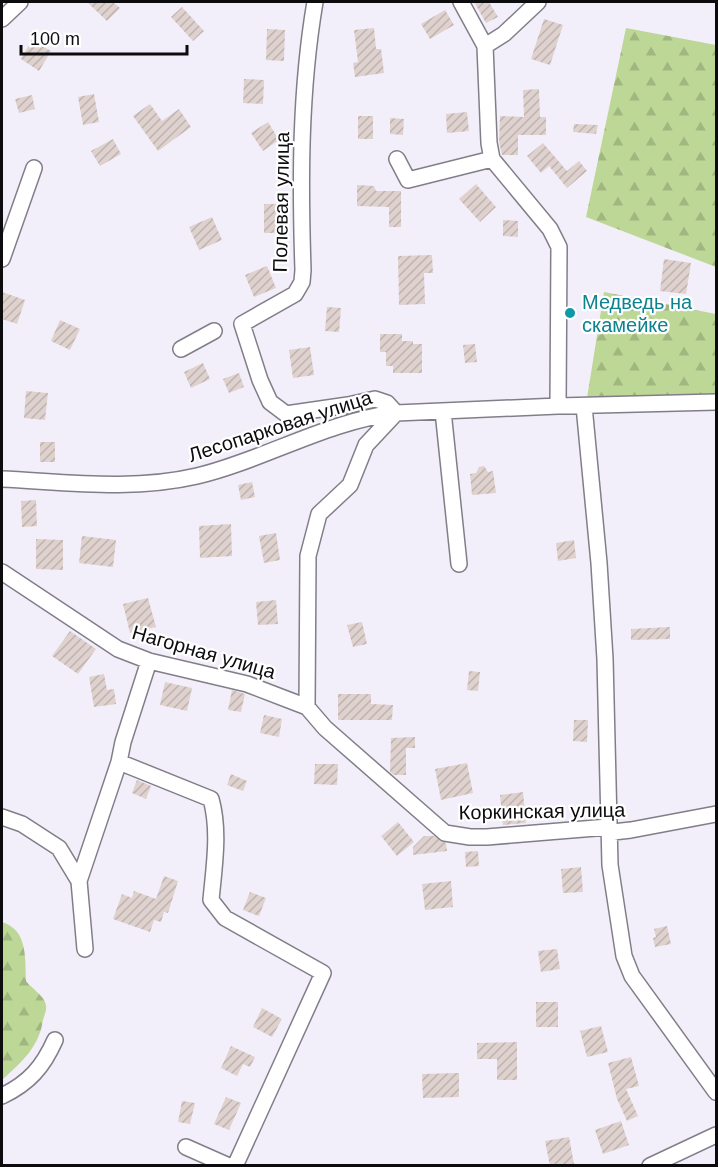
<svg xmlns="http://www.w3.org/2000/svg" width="718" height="1167" viewBox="0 0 718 1167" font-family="Helvetica,sans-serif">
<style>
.forest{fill:url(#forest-firs)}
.building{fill:url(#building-hatch)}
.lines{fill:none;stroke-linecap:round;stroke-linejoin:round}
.minor-casing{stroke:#827e88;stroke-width:18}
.minor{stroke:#fff;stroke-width:15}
.culture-dot{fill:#0f9aa8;stroke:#fff;stroke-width:2}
.labels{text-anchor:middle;stroke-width:4.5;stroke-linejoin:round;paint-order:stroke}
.street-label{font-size:20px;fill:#0c0b0e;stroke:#fff}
.culture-label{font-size:20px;fill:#0d838f;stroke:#fff;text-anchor:start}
</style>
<defs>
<pattern id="forest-firs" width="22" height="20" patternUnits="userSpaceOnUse" patternTransform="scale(1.5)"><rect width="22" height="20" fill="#bdd796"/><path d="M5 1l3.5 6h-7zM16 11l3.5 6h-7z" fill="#a1b780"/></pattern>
<pattern id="building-hatch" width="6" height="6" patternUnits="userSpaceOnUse" patternTransform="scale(1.5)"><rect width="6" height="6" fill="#dfd2ce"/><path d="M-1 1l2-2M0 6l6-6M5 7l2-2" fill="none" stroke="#beb3b0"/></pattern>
</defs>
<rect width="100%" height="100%" fill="#f3effa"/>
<path class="forest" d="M626 28 716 45V267L586 217Z
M604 292 716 314V394L587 398Z
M2 922C28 930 25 958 26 981 31 988 46 997 46 1006 47 1010 44 1016 43 1020 39 1047 22 1062 2 1080Z"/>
<path class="building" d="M87 2H113L120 8 107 21Z
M474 2H489L498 17 486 23Z
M182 7 204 31 193 41 171 17Z
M445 10 454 25 430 39 421 24Z
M544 19 563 25 550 65 531 59Z
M374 28 376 49H381L384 73 355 77 353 63 358 62 354 30Z
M267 29 285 30 284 61 266 60Z
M32 40 51 51 39 71 21 59Z
M244 79 264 80 263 104 243 103Z
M539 89 540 117H546V135H518V155H502L499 142 500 116 524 117 523 90Z
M94 94 99 122 83 125 78 97Z
M32 95 35 109 19 113 15 99Z
M150 104 162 121 179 109 191 127 158 151 133 116Z
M467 112 469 131 447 133 446 114Z
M358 116H373V139H358Z
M390 118 404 119 403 135 390 134Z
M268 122 279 140 263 151 251 133Z
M574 124 598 125 596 134 573 132Z
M113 139 121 154 100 166 91 151Z
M543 143 567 171 579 161 587 171 567 188 549 166 541 173 527 156Z
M476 184 496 207 480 222 459 199Z
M357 185 374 186 376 191H401V227H389V207L357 206Z
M264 204H284V233H264Z
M212 217 222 240 199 250 189 227Z
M503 220 518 221V237L503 236Z
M432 255 433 273H424L425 304 399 305 398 256Z
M664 259 691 263 686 294 660 291Z
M267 266 276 288 254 297 245 275Z
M2 292 25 300 17 324 2 319Z
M327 307 341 308 339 332 325 331Z
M60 320 80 329 70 350 51 341Z
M380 334H402V341H413V344H422V373H393V366H386V352H380Z
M475 344 477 362 465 363 463 345Z
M310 347 314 375 293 378 289 350Z
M203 363 210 379 191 388 184 372Z
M239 373 244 387 229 393 223 379Z
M26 391 48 393 45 420 24 418Z
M40 442H55V462H40Z
M484 466 488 472 493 471 496 493 472 495 470 474 476 473 479 467Z
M252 482 255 497 241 500 238 485Z
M36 500 37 526 22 527 21 501Z
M231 524 232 556 200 558 199 526Z
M276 533 280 560 264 563 259 536Z
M82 536 116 540 113 567 79 563Z
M36 539 63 540V570L36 569Z
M574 540 576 558 558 561 556 543Z
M148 598 156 627 130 633 123 604Z
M276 600 278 624 258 625 256 602Z
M362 622 367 644 353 647 347 625Z
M670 627V639L631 640V629Z
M70 631 96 649 78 674 52 656Z
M469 671 480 672 478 691 467 690Z
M104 674 107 690 114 689 116 704 94 707 89 677Z
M165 682 192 688 187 711 160 705Z
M232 690 245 694 241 712 228 710Z
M338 694H371V704L393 705 392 720H338Z
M264 715 282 719 279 737 260 733Z
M574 720H588L587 742 573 741Z
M415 737V748H406V775H394L390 772 391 738Z
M467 763 473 793 441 800 435 769Z
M315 764H338L337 785 314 784Z
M231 774 247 781 243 791 227 785Z
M137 780 151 786 146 799 132 793Z
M523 792 526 823 503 825 500 795Z
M398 822 414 842 397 856 381 836Z
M424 836H434L446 843 447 851 413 855V847Z
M478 851 479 866 466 867 465 852Z
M581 867 583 892 563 893 561 869Z
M164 876 178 881 168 913 164 912 161 922 154 920 150 932 113 919 122 894 132 898 134 891 156 899Z
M451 881 453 907 425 910 422 884Z
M250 892 266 898 259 916 243 910Z
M667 926 671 944 655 947 653 938 656 937 654 929Z
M557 949 560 969 541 972 538 951Z
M536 1002H558V1027H536Z
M262 1008 282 1019 272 1037 253 1027Z
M601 1026 608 1052 587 1057 580 1031Z
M517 1042V1080H497V1059H477V1043Z
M231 1046 255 1057 250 1067 243 1064 237 1076 221 1068Z
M631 1057 639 1086 626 1089 638 1116 627 1121 617 1099 608 1063Z
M459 1073V1097L423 1098 422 1074Z
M226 1097 241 1103 229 1130 214 1124Z
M182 1101 195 1103 190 1124 178 1122Z
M621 1121 629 1145 603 1154 595 1130Z
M569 1137 574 1164 550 1166 545 1141Z"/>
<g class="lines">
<defs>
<path id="minor" d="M315 2C300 90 300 181 303 270L302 282 295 294 242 324 260 380 270 402 286 414 348 405 375 399 387 403 396 413
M461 2 485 46 504 34 538 2
M2 19 20 2
M485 46 489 143 492 159 550 229 559 247 558 406
M397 159 408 180 492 159
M2 259 34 168
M181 349 214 331
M584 406 599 563 605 659 610 865 624 956 632 976 716 1092
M443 411 459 564
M2 479C66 482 133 491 197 476 264 460 327 421 396 413L558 406 716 402
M2 572 118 649 149 661 247 684 307 707 325 728 445 833 470 837H487L608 827 613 832 631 830 716 814
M307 707 308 556 319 514 350 485 366 445 396 413
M119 762 211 799C220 831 214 867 211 900L225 918 323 973 235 1166
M2 817 22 824 59 848 79 881
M85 949 79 881 119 762 123 742 149 661
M2 1096C29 1083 43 1067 55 1040
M186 1147 229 1166
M650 1166 716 1135"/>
</defs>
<use href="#minor" class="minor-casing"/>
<use href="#minor" class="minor"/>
</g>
<circle class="culture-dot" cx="570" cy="313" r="6"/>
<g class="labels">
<g class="street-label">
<text transform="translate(281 202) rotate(-89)" y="7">Полевая улица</text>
<text transform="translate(280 426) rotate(-18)" y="7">Лесопарковая улица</text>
<text transform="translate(204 652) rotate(16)" y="7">Нагорная улица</text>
<text transform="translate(542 811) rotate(-1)" y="7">Коркинская улица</text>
</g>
<g class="culture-label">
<text x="582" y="309">Медведь на<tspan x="582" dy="23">скамейке</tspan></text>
</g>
</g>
<rect width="718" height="1167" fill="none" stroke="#0c0b0e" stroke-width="6"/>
<path d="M21 45v9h166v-9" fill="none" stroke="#0c0b0e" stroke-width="3"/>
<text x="30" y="45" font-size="18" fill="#0c0b0e" stroke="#ffffff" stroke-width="4.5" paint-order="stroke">100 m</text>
</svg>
